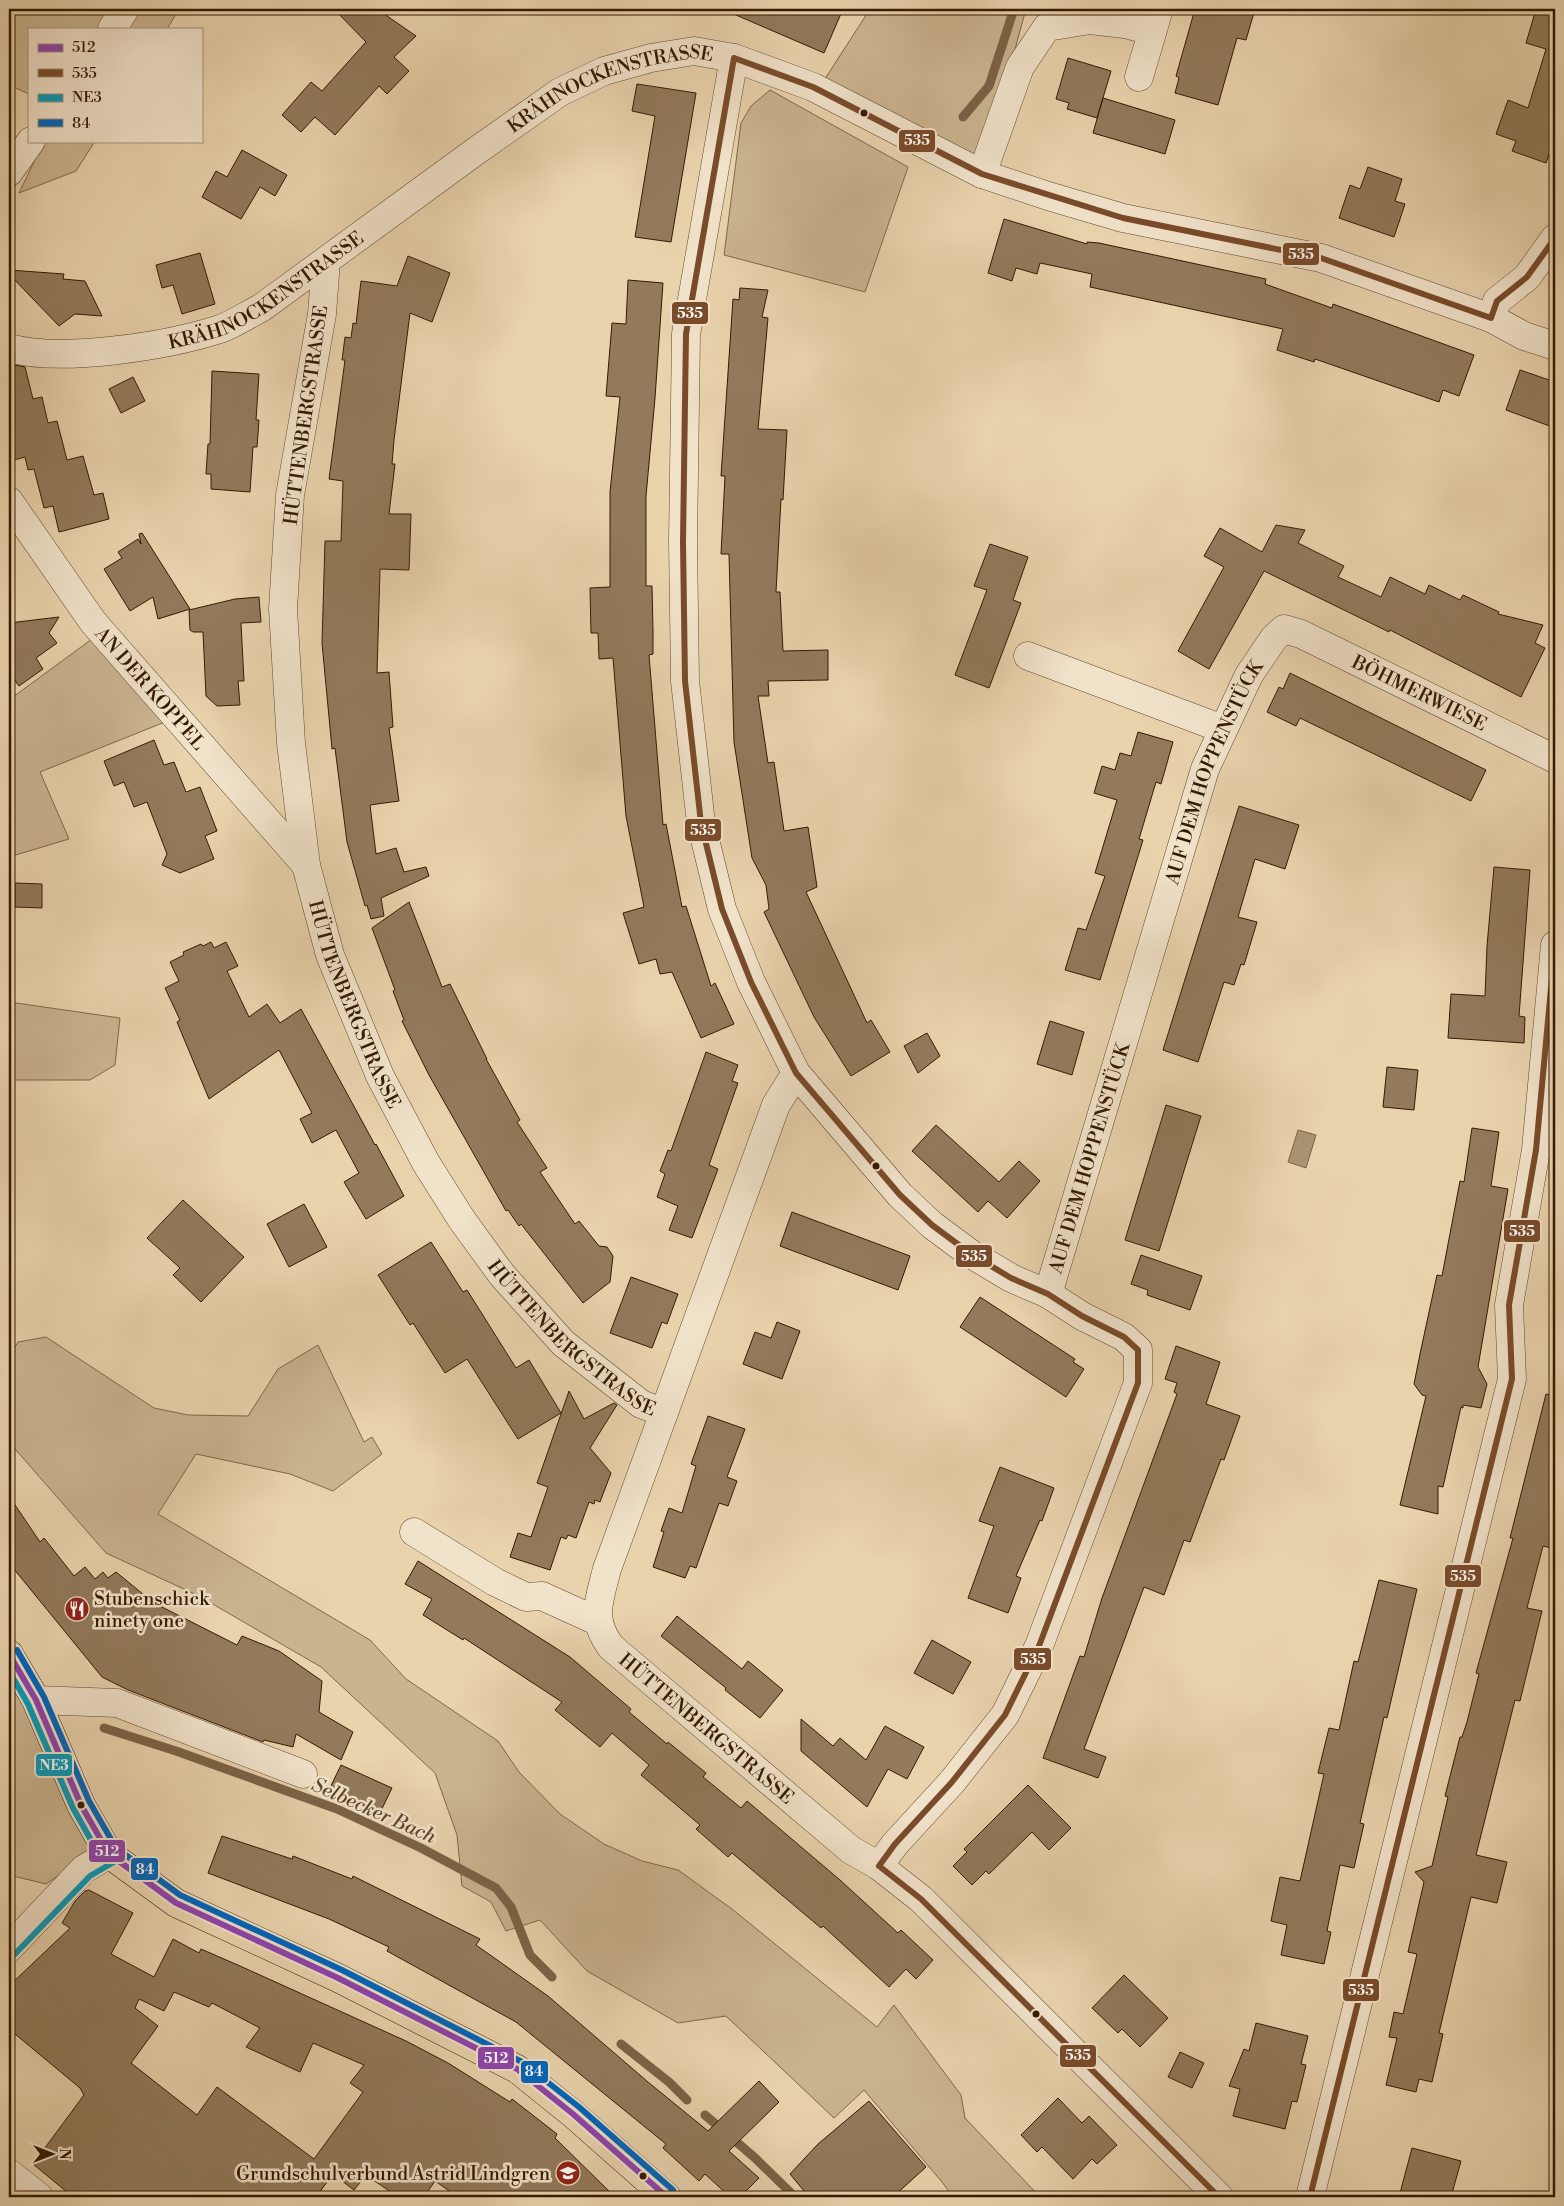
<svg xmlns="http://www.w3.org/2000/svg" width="1564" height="2206" viewBox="0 0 1564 2206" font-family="'Libre Bodoni',serif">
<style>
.green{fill:#cab490;stroke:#7f6749}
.water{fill:#ab9473;stroke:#7b6346}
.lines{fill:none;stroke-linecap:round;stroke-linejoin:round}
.stream{stroke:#7b6346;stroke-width:9}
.building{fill:#927a5b;stroke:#341a02;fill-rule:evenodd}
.minor-casing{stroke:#61482d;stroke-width:29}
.major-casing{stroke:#341a02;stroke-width:29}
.minor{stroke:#f1e2ca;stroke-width:28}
.major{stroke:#e9d3ad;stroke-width:28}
.bus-1-casing{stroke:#f1e2ca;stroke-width:10}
.bus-2-casing{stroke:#f1e2ca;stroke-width:10}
.bus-3-casing{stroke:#f1e2ca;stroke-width:10}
.bus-4-casing{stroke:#f1e2ca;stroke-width:10}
.bus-1{stroke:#8e44ad;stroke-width:6}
.bus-2{stroke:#7a4b2a;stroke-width:6}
.bus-3{stroke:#059bba;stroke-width:6}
.bus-4{stroke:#0065bd;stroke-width:6}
.bus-dot{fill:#341a02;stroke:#f1e2ca;stroke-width:2}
.labels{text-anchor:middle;stroke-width:5;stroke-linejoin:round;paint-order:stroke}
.street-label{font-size:19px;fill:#341a02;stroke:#f1e2ca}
.poi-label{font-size:19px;fill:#341a02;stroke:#f1e2ca;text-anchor:start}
.water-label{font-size:20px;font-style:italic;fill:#5e452a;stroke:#f1e2ca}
.line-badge{stroke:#f1e2ca;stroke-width:2}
.badge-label{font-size:14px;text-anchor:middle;font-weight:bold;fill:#fff}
</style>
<rect width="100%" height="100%" fill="#e9d3ad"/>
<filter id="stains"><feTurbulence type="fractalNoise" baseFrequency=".004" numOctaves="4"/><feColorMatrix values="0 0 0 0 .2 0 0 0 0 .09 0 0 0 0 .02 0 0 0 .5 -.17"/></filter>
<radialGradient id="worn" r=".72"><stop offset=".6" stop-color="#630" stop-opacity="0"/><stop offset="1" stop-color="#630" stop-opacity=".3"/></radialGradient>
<path class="green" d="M9 9H179L167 29H29V94L9 85Z
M870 9H1026L1012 60 977 163 821 85Z
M770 90 908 167 865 292 724 255 741 123 751 106Z
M44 141H95L76 171 19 193Z
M92 639 170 720 40 772 69 839 9 857V700Z
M9 1002 120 1018 115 1065 90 1080H11L9 1085Z
M46 1337 154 1408 188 1415 248 1416 278 1369 318 1345 364 1442 372 1437 382 1454 333 1491 290 1474 196 1454 158 1514 370 1640 406 1679 498 1741 519 1772 560 1814 604 1844 642 1861 678 1870 732 1909 877 2027 894 2005 961 2095 965 2118 1040 2197H953L942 2182 864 2090 834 2118 726 2016 678 2023 587 1971 540 1920 506 1931 491 1902 462 1886 457 1835 435 1773 321 1667 199 1596 106 1553 9 1442V1357L18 1342Z
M9 1671 94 1851 46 1884 9 1875Z"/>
<path class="water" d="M1298 1130 1316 1135 1306 1168 1288 1162Z"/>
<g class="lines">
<path class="stream" d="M963 117 989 86 1014 9
M104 1728 176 1751 337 1809 421 1848 496 1888 511 1907 530 1955 552 1977
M621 2044 669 2082 687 2100
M705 2115 754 2157 795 2197"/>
</g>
<path class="building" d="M334 9H377L416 36 394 57 409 71 387 94 379 86 335 135 315 117 301 132 282 115 311 82 322 91 366 42Z
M722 9H843L824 53Z
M1195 9H1255L1246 40 1237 38 1218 105 1175 93 1179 78 1176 76Z
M1536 9H1555V137L1546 163 1512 151 1516 141 1496 134 1508 100 1528 108 1546 49 1526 43Z
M1068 58 1111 71 1097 118 1067 109 1069 103 1056 99Z
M637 84 696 93 671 242 635 237 655 116 632 111Z
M1103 98 1175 120 1165 154 1093 133Z
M242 150 287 175 275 196 260 187 241 219 202 197 216 171 227 177Z
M1368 167 1402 179 1395 201 1405 204 1394 237 1339 218 1350 185 1360 189Z
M1004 219 1087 244V242L1099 243 1266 279 1265 284 1332 308 1333 304 1474 355 1459 396 1443 390 1439 402 1315 359 1314 362 1277 350 1283 329 1090 287 1092 274 1040 263 1037 274 1016 268 1012 281 988 273Z
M200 253 215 304 182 314 173 285 162 288 156 265Z
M408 256 450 273 432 322 410 313 394 440 392 464H395L389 514H411L409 570 380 569 377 673 389 672 393 727 389 728 399 801 370 805 376 854 396 848 404 872 426 867 429 876 381 898 384 916 371 919 367 905 365 906 347 842 335 748 332 749 322 643 325 541H341L343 481 329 479 345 360H342L345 337 351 338 353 323 356 324 361 281 397 286Z
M9 270 64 274 63 279 85 281 102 316 75 314 59 326 9 274Z
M628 280 663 283 655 398 646 496V586H652L653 631V654L649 655 663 825 666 824 682 907 686 906 711 986 715 983 734 1024 701 1038 672 972 660 974 656 959 639 964 623 913 644 907 626 816 613 658 599 659 598 633H591L590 588 610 587V492L620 397 606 396 612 323 626 324Z
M740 288 768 290 762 317 768 318 758 429 787 430 783 500 781 499 776 592H780L783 651 828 650V680L768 681 769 696H758L768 763 774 762 784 831 808 827 817 887 806 892 867 1023 871 1020 890 1052 851 1076 814 1017 764 912 769 909 766 885 752 858 734 742 729 554H721L725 476H721L733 299 739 300Z
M9 364 25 367 33 399 42 397 48 423 57 421 67 460 83 456 94 495 103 493 109 519 59 532 53 506 44 508 34 469 28 470 25 457 14 460 9 441Z
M1520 370 1555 382V428L1506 410Z
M212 371 259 374 256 420H259L258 434 257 447H253L250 492 211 489V474H206L208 444H210Z
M133 377 145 401 121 413 109 389Z
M1276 525 1305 530 1298 543 1344 566 1338 577 1381 597 1390 577 1425 594 1429 585 1460 600 1463 595 1499 612 1498 614 1543 625 1535 643 1545 648 1521 697 1390 630 1389 632 1264 571 1209 669 1178 651 1224 567 1204 556 1220 528 1262 552Z
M142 533 190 609 158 619 153 597 130 611 104 569 122 558 118 552 138 539 141 544 139 534Z
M990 544 1028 557 1013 600 1021 603 989 688 955 675 987 590 974 586Z
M259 597 261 622 241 623 244 681H238L240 705 217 706 206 696 203 632H193L190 630 189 610 235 599Z
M59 617 49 633 57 643 36 658 43 669 19 686 9 672V623Z
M1290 673 1486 770 1471 801 1300 718 1296 726 1267 712 1279 687 1283 689Z
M1138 732 1173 742 1161 784 1156 782 1139 839 1143 840 1100 980 1065 970 1078 928 1086 930 1105 876 1095 873 1117 800 1094 793 1102 766 1115 770 1120 753 1131 756Z
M154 740 164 765 174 762 186 792 200 787 217 831 205 836 214 859 180 873 162 865 167 854 147 802 134 807 124 782 114 786 104 761Z
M1239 806 1299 825 1285 869 1255 859 1238 917 1257 922 1244 965 1241 964 1234 985 1224 982 1198 1062 1163 1050Z
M1494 867 1530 870 1519 1016 1525 1017 1524 1043 1448 1038 1451 994 1485 996 1487 946Z
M15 883 42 884V908L15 907Z
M409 902 442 987 450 984 487 1059H486L520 1120 517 1122 547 1168 540 1172 575 1224 579 1221 599 1246 607 1247 613 1256 610 1282 583 1303 521 1224 519 1226 508 1210 506 1211 429 1075 402 1021 404 1020 393 991 395 990 372 928Z
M211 942 214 948 226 942 238 966 227 971 249 1017 267 1004 280 1023 301 1009 375 1145 376 1144 404 1196 366 1219 344 1182 359 1173 336 1130 312 1143 300 1119 312 1113 279 1050 209 1099 177 1022 180 1020 165 988 179 981 170 962 184 955 183 952 201 944 203 946Z
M1050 1021 1084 1032 1072 1075 1037 1064Z
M927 1033 940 1056 918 1073 904 1046Z
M706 1052 738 1065 732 1081 738 1083 709 1165 718 1169 692 1238 669 1230 678 1206 657 1197 665 1174 660 1171 668 1150 671 1151Z
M1387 1067 1418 1070 1414 1110 1383 1107Z
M1166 1105 1201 1116 1159 1251 1125 1240Z
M936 1125 999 1182 1019 1161 1040 1181 1007 1218 988 1201 978 1212 912 1151Z
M1472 1128 1499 1132 1491 1186 1508 1189 1478 1367 1487 1384 1481 1408 1463 1405V1408L1461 1407 1443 1487 1438 1486V1514L1400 1505 1426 1396 1422 1395 1414 1384 1420 1354 1437 1275 1442 1276 1460 1181 1464 1182Z
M183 1200 244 1257 201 1302 173 1275 180 1268 147 1238Z
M304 1204 327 1247 289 1267 267 1224Z
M792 1212 910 1256 898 1290 780 1246Z
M431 1242 463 1292 467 1290 516 1368 529 1360 561 1413 518 1439 467 1359 445 1373 413 1323 410 1325 378 1275Z
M1141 1255 1202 1276 1190 1310 1147 1295 1148 1290 1131 1284Z
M631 1277 678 1294 667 1324 662 1322 652 1348 610 1333Z
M980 1297 1075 1359 1073 1362 1084 1369 1066 1397 960 1327Z
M777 1322 800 1331 782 1379 743 1364 755 1332 771 1338Z
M1176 1346 1220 1362 1206 1404 1240 1416 1224 1460 1221 1459 1190 1542 1184 1540 1164 1595 1144 1587 1084 1749 1106 1757 1098 1778 1043 1758 1080 1656 1084 1657 1102 1598 1177 1394 1174 1392 1177 1383 1165 1379Z
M569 1391 584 1419 614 1403 617 1405 590 1448 611 1473 600 1502 595 1500 594 1504 589 1502 576 1538 568 1535 566 1539 561 1537 550 1570 510 1557 518 1533 531 1537 548 1487 537 1483Z
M1546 1394 1555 1396V1549L1543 1546 1527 1608 1542 1611 1520 1701 1515 1700 1476 1855 1507 1862 1497 1903 1471 1897 1439 2033 1443 2034 1432 2082 1419 2079 1416 2092 1386 2085 1397 2038 1389 2037 1394 2012 1403 2014 1417 1954 1408 1952 1424 1882 1415 1872 1432 1866 1448 1797 1445 1796 1460 1737H1462L1467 1722 1479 1674 1476 1673 1513 1538H1510Z
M708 1416 745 1429 727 1477 737 1481 728 1506 719 1503 696 1568 690 1566 685 1578 653 1567 664 1532 661 1531 669 1508 682 1513 696 1466 691 1464Z
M1000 1467 1054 1488 1042 1521 1040 1520 1016 1576 1021 1578 1008 1613 968 1598 994 1526 979 1521Z
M9 1496 40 1542 44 1538 74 1576 85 1567 95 1579 103 1572 108 1578 116 1572 154 1603 237 1645 242 1636 279 1651 322 1681 319 1712 353 1732 341 1760 296 1734 293 1747 264 1740 263 1742 128 1690 102 1677 9 1563Z
M418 1561 570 1657 631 1709 629 1712 667 1744 668 1742 706 1773 703 1777 741 1808 747 1801 840 1880 898 1933 901 1930 933 1960 916 1979 906 1969 889 1987 823 1926 821 1928 732 1853 728 1857 696 1829 700 1825 641 1775 649 1765 612 1733 600 1747 555 1710 562 1702 464 1638 463 1640 423 1615 432 1599 405 1584Z
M1379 1580 1417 1589 1387 1718 1384 1717 1360 1823 1364 1824 1354 1868 1340 1865 1327 1931 1331 1932 1324 1964 1281 1955 1287 1925 1271 1921 1280 1877 1300 1881 1324 1774 1318 1773 1329 1728 1339 1730 1354 1661 1358 1662Z
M677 1616 742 1669 748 1661 783 1690 760 1718 725 1690 726 1688 661 1636Z
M932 1640 971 1662 953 1694 914 1673Z
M801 1719 833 1746 840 1738 866 1760 885 1726 924 1747 907 1779 888 1769 867 1807 801 1751Z
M341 1765 392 1788 378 1817 327 1794Z
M1028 1785 1071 1828 1049 1850 1032 1832 989 1874 986 1871 972 1885 953 1866 967 1852 964 1849Z
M222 1836 292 1859 293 1856 352 1879 353 1876 480 1939 476 1945 548 1996 648 2082 708 2131 759 2081 779 2102 729 2151 759 2178 740 2197H730L705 2174 699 2181 663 2148 666 2144 516 2022 387 1951 389 1947 329 1919 208 1873Z
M89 1890 133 1913 111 1954 154 1977 173 1939 199 1953 201 1949 240 1966 406 2041 448 2063 510 2102 512 2099 557 2134 555 2138 615 2197H458L435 2181 424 2197H398L366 2175 354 2190 333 2174 316 2197H73L33 2164 84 2095 80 2088 9 2029V1986L70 1928 62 1923 75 1901 85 1891ZM174 1992 209 2007 212 2003 260 2028 246 2047 300 2072 313 2043 364 2065 350 2083 363 2092 314 2159 217 2087 197 2115 131 2063 158 2026 135 2008 139 1999 164 2011Z
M1124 1975 1168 2018 1140 2047 1122 2029 1118 2033 1092 2008Z
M1256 2023 1308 2036 1301 2064 1306 2065 1297 2102 1292 2101 1285 2129 1233 2116 1240 2089 1229 2086 1244 2049 1249 2051Z
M1180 2052 1204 2063 1192 2088 1168 2077Z
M1058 2098 1082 2123 1089 2116 1117 2145 1097 2164 1092 2159 1073 2179 1042 2147 1037 2152 1021 2135Z
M869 2101 926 2167 893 2197H809L790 2174 818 2144Z
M1412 2148 1461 2161 1451 2197H1399Z"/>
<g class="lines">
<defs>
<g id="minor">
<path d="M112 29 125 9"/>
<path d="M734 58 686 334 683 542 685 681 701 823 722 909 751 982 796 1073 900 1195 932 1225 971 1254 1011 1278 1048 1294 1082 1316 1124 1337 1138 1350V1383L1039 1646 1005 1715 952 1782 895 1844 879 1866"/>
<path d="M1139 77 1159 9"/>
<path d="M9 172 31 141"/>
<path d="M982 174 1020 67 1047 27 1090 20 1125 24 1152 31"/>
<path id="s1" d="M326 261 322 314 290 495 283 609 291 743 306 865 330 955 380 1076 426 1163 462 1220 502 1275 563 1343 641 1404 664 1413"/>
<path d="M1491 318 1497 301 1527 277 1555 238"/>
<path id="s2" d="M9 348C61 363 167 346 220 329 234 324 247 315 261 308L476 151 560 92 604 71 651 58 694 51 734 58 813 87 982 174 1048 196 1123 218 1321 258 1491 318 1524 336 1555 346"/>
<path id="s3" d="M9 501 93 622 306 865"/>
<path d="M1028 656 1223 729"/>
<path id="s4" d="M796 1073 776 1105 607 1569C599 1601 590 1619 611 1647L851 1850 879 1866 921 1899 1219 2197"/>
<path id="s5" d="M1048 1294 1205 769 1249 675 1274 638 1284 629 1301 634 1555 759"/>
<path d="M414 1532 495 1582 526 1597 542 1596 597 1621"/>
<path d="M36 1700 117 1703 303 1774"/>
<path d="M9 1948 84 1869 109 1854"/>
<path d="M9 2173 39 2197"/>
<path d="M1310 2197 1512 1379 1509 1305 1536 1150 1555 945"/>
</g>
<path id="major" d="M9 1654 36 1700 81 1805 109 1854 176 1903 338 1978 517 2069 573 2114 667 2197"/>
</defs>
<use href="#minor" class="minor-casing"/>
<use href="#major" class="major-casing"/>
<use href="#minor" class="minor"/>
<use href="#major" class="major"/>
<defs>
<path id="bus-1" d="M9 1654 36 1700 81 1805 109 1854 176 1903 338 1978 517 2069 573 2114 667 2197"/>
<path id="bus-2" d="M734 58 686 334 683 542 685 681 701 823 722 909 751 982 796 1073 900 1195 932 1225 971 1254 1011 1278 1048 1294 1082 1316 1124 1337 1138 1350V1383L1039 1646 1005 1715 952 1782 895 1844 879 1866
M734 58 813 87 982 174 1123 218 1321 258 1491 318
M1491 318 1497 301 1527 277 1555 238
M879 1866 921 1899 1219 2197
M1310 2197 1512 1379 1509 1305 1536 1150 1555 945"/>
<path id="bus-3" d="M9 1671 28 1704 73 1808 101 1858
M15 1954 90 1876 114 1862"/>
<path id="bus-4" d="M17 1650 44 1697 89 1801 116 1848 180 1895 342 1970 522 2062 579 2107 673 2190"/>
</defs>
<use href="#bus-1" class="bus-1-casing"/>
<use href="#bus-2" class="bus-2-casing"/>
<use href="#bus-3" class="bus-3-casing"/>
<use href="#bus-4" class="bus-4-casing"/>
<use href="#bus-1" class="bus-1"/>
<use href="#bus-2" class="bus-2"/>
<use href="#bus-3" class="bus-3"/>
<use href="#bus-4" class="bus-4"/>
</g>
<defs>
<symbol id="restaurant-disc" viewBox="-11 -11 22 22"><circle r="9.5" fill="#8f2418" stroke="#f1e2ca"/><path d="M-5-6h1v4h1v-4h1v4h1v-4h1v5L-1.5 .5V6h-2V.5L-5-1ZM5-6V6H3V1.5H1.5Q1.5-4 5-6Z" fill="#fff"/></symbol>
<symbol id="school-disc" viewBox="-11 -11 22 22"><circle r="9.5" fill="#8f2418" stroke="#f1e2ca"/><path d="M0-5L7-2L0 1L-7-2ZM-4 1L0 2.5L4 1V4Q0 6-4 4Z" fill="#fff"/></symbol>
</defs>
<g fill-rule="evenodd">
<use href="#restaurant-disc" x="63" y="1595" width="28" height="28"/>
<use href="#school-disc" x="554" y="2159" width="28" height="28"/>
</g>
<g class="bus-dot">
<circle cx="864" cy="113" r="4.5"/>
<circle cx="876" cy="1166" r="4.5"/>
<circle cx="81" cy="1805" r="4.5"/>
<circle cx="1036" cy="2014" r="4.5"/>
<circle cx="643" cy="2176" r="4.5"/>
</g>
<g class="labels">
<g class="street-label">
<text dy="7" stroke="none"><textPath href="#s2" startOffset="678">KRÄHNOCKENSTRASSE</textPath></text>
<text dy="7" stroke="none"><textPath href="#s2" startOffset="272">KRÄHNOCKENSTRASSE</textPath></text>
<text transform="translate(305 415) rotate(-82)" y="7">HÜTTENBERGSTRASSE</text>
<text dy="7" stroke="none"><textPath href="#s3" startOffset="235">AN DER KOPPEL</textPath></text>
<text dy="7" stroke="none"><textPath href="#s5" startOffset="860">BÖHMERWIESE</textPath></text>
<text dy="7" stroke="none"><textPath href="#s5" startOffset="548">AUF DEM HOPPENSTÜCK</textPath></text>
<text dy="7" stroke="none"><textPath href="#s1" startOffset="756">HÜTTENBERGSTRASSE</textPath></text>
<text dy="7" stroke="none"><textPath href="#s5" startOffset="142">AUF DEM HOPPENSTÜCK</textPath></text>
<text dy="7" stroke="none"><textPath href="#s1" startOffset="1161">HÜTTENBERGSTRASSE</textPath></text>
<text dy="7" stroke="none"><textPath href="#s4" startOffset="739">HÜTTENBERGSTRASSE</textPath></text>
</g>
<g class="poi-label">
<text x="94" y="1605">Stubenschick<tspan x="94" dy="22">ninety one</tspan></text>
<text x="550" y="2180" text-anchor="end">Grundschulverbund Astrid Lindgren</text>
</g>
<g class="water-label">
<text transform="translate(374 1810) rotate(24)" y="7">Selbecker Bach</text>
</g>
</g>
<g class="line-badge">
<rect x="898" y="129" width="38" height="24" rx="5" fill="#7a4b2a"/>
<rect x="1282" y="242" width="38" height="24" rx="5" fill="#7a4b2a"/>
<rect x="671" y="301" width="38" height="24" rx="5" fill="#7a4b2a"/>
<rect x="684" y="818" width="38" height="24" rx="5" fill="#7a4b2a"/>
<rect x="1503" y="1219" width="38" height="24" rx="5" fill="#7a4b2a"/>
<rect x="955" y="1244" width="38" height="24" rx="5" fill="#7a4b2a"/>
<rect x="1444" y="1564" width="38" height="24" rx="5" fill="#7a4b2a"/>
<rect x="1013" y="1647" width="39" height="24" rx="5" fill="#7a4b2a"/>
<rect x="35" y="1753" width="38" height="24" rx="5" fill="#059bba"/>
<rect x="88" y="1839" width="38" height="24" rx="5" fill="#8e44ad"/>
<rect x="130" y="1857" width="29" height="24" rx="5" fill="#0065bd"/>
<rect x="1342" y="1978" width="38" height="24" rx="5" fill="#7a4b2a"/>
<rect x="1059" y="2044" width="38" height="24" rx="5" fill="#7a4b2a"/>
<rect x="477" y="2046" width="38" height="24" rx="5" fill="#8e44ad"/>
<rect x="520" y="2060" width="29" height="24" rx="5" fill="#0065bd"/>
</g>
<g class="badge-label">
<text x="917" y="145">535</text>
<text x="1301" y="259">535</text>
<text x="690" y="318">535</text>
<text x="703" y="835">535</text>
<text x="1522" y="1236">535</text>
<text x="974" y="1261">535</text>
<text x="1463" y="1581">535</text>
<text x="1033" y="1664">535</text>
<text x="54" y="1770">NE3</text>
<text x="107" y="1856">512</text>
<text x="145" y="1874">84</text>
<text x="1361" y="1995">535</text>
<text x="1078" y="2060">535</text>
<text x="496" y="2063">512</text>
<text x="534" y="2076">84</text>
</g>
<rect width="1564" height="2206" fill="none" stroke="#e9d3ad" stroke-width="30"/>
<rect x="10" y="10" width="1544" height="2186" fill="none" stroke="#341a02" stroke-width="2.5"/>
<rect x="15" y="15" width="1534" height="2176" fill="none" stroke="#341a02"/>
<rect x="28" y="28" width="175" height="115" fill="#f1e2ca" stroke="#a5927a"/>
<rect x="38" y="44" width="25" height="8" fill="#8e44ad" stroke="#a5927a"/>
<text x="72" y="52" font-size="15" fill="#341a02">512</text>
<rect x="38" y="69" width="25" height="8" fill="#7a4b2a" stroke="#a5927a"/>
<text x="72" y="78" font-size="15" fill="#341a02">535</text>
<rect x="38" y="94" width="25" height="8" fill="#059bba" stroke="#a5927a"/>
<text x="72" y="102" font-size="15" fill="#341a02">NE3</text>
<rect x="38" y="119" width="25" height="8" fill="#0065bd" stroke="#a5927a"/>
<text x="72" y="128" font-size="15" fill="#341a02">84</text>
<g transform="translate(52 2154) rotate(90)" stroke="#f1e2ca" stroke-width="4" paint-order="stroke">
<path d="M0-4L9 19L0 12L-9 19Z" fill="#341a02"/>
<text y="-8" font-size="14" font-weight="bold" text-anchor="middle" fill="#341a02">N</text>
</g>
<rect width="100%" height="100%" filter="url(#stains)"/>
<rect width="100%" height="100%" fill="url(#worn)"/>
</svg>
